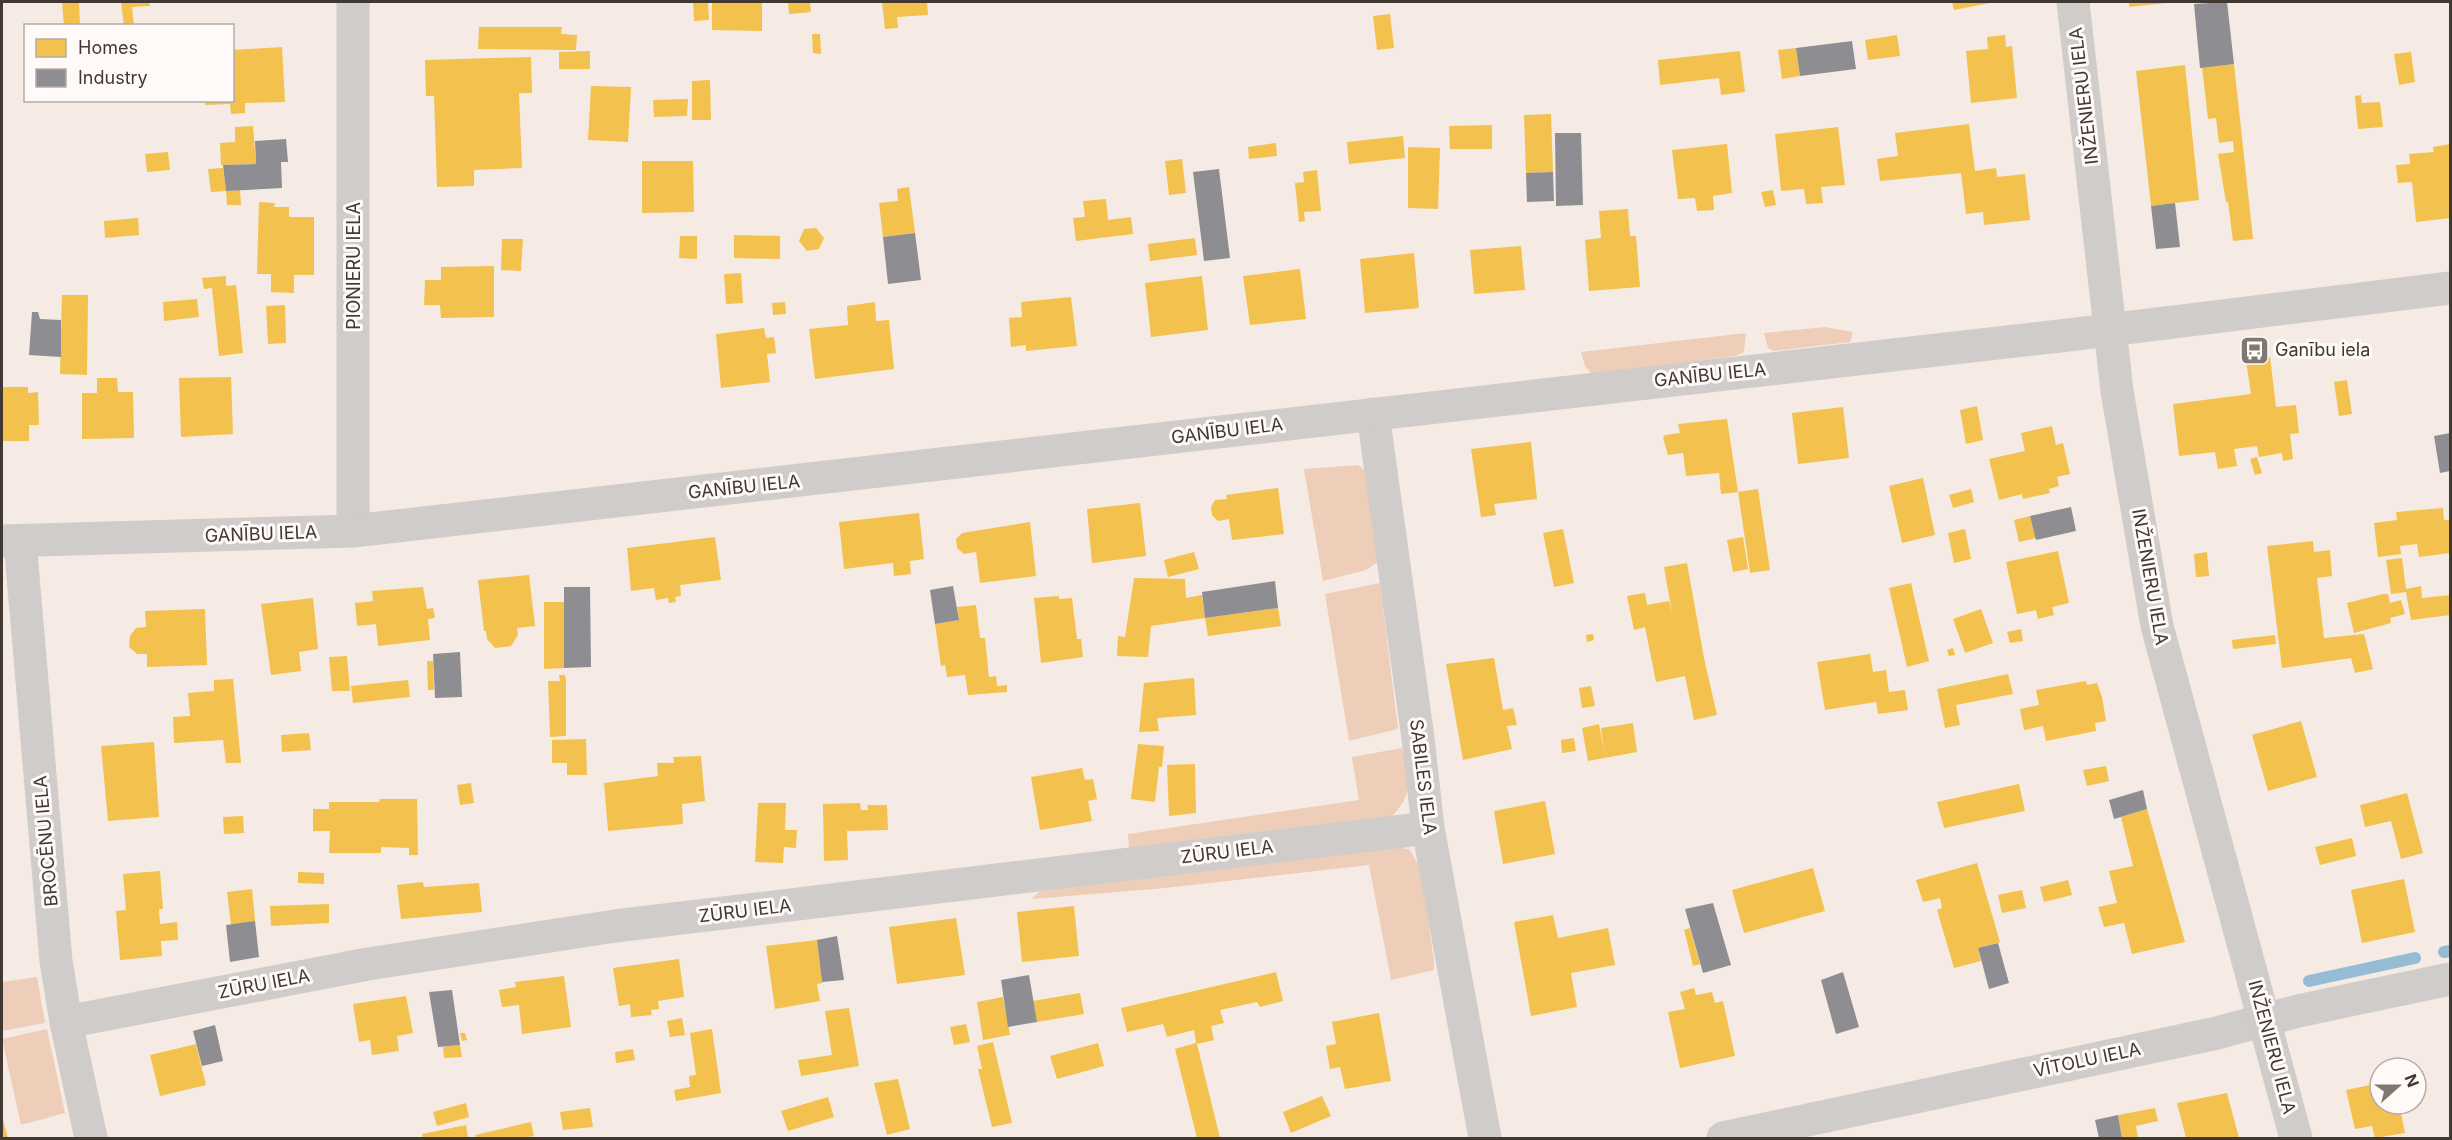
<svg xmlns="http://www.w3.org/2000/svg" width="2452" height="1140" viewBox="0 0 2452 1140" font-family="Inter,sans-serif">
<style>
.green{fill:#eeceb9}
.homes{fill:#f2c14e}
.industry{fill:#8d8d92}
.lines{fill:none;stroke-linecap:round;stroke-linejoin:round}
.stream{stroke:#95bbd5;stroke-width:12}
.street{stroke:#d0ccca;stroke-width:33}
.secondary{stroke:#d0ccca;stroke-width:33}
.labels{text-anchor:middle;stroke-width:6;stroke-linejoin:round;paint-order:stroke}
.street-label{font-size:18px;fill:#413832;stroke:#fffaf7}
.poi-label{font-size:18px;fill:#413832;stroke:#fffaf7;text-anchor:start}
</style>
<rect width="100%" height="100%" fill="#f5ebe4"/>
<path class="green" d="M1825 327 1853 332 1850 342 1773 351 1768 348 1764 333Z
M1746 333 1744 352 1735 356 1592 375 1585 366 1581 352Z
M1358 465 1368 473 1378 562 1366 570 1323 581 1304 469Z
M1380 583 1398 729 1349 741 1325 594Z
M1402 748C1409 776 1414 795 1392 816L1129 851 1128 834 1359 800 1352 757Z
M1391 845 1410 850 1421 870 1434 961V970L1391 980 1369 865 1165 888 1032 899 1039 892 1093 883Z
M37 977 45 1023 2 1031V982Z
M47 1029 65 1113 21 1125 2 1039Z"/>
<path class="homes" d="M62 2H79L80 26H64Z
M121 2H149L150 6 132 7 134 26H124Z
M693 2H708L709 20 694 21Z
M712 2H762V31L712 30Z
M788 2H810L811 12 789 14Z
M882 2H927L928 15 897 17 898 28 885 29Z
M1952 2H1990V3L1954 10Z
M2129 2H2166V3L2129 7Z
M1390 14 1394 48 1377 50 1373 16Z
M479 27H562L561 34 577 35 576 50 478 49Z
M812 34H820L821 54 813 53Z
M1897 35 1900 56 1868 60 1865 40Z
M2005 35 2006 47 2012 46 2017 98 1971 103 1966 51 1988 49 1987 37Z
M282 47 285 102 245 103V113L231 114 230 104 205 105V100H232V50Z
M1796 48 1800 76 1782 79 1778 50Z
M590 51V69H559V52Z
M1740 51 1745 92 1721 95 1719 78 1660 85 1658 60Z
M2411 52 2415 82 2399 85 2394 54Z
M531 57 532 93H519L522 168 474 170V186L437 187 434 96H426L425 60Z
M2234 64 2253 239 2233 241 2228 202H2226L2218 154 2234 152 2233 141 2219 143 2216 118 2208 119 2202 67Z
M2185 65 2199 200 2151 206 2136 71Z
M710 80 711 120H692V81Z
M591 86 631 87 628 142 588 140Z
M2361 95 2362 103 2380 102 2383 127 2358 129 2355 96Z
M688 99 687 116 654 117 653 100Z
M1551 114 1553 172 1526 173 1524 115Z
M1969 124 1975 171 1996 168 1997 177 2025 174 2030 220 1984 225 1983 212 1966 214 1961 173 1880 181 1877 159 1898 156 1895 133Z
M1492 125V149H1450L1449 126Z
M253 126 256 164 221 165 220 143 235 142V127Z
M1838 127 1845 185 1821 187 1823 203 1806 204 1804 189 1781 191 1775 134Z
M1403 136 1405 158 1349 164 1347 142Z
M1276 143 1277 156 1249 159 1248 147Z
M1727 144 1732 193 1713 196 1714 210 1697 211 1695 198 1678 199 1672 150Z
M2450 144V218L2416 222 2412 182 2398 183 2396 165 2410 164 2409 154 2434 152 2433 147Z
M1408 147 1440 148 1438 209 1408 208Z
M168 152 170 170 147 172 145 154Z
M1182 159 1186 193 1169 195 1165 161Z
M642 161H693L694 212 642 213Z
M223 168 226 191 240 190 241 205H227L226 191 211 192 208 169Z
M1317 170 1321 211 1304 212 1305 221 1299 222 1295 183 1304 182 1303 172Z
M909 187 915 233 883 237 879 203 898 201 897 189Z
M1773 190 1776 205 1765 207 1761 192Z
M1106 199 1108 220 1131 217 1133 234 1076 241 1073 218 1085 217 1083 201Z
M259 202 275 203 274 207H289V217H314V275H294V293L271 292V274H257Z
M1628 209 1630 236H1636L1640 287 1589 291 1585 240 1601 238 1599 211Z
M138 218 139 235 105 238 104 221Z
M816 228 824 238 819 249 807 251 799 241 804 229Z
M734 235 780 236V259L734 258Z
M680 236H697V259L679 258Z
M1195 238 1197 255 1150 261 1148 244Z
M502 239H523L521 271 501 270Z
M1521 246 1525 290 1474 294 1470 250Z
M1414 253 1419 308 1365 313 1360 259Z
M494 266V317L441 318 440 305H424L425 280H441V267Z
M1300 269 1306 319 1250 325 1243 276Z
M741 273 743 303 726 304 724 274Z
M226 276V286L236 285 243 353 219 356 212 288 204 289 202 278Z
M1202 276 1208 330 1151 337 1145 283Z
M62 295H88L87 375 60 374Z
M1071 297 1077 346 1026 351V345L1011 347 1009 318 1022 317 1021 302Z
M197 299 199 317 164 321 163 302Z
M785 302 786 314 773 315 772 303Z
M875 302 876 321 889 320 894 369 815 379 809 329 848 325 847 306Z
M285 305 286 343 268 344 266 306Z
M764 328 766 338 774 337 776 353 767 354 770 382 721 388 716 334Z
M2270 357 2276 407 2296 405 2299 433 2290 434 2293 459 2283 461 2282 453 2259 457 2257 446 2234 449 2237 466 2218 469 2215 452 2179 456 2173 404 2251 394 2246 360Z
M231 377 233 434 181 437 179 378Z
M97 378H117L118 392H133L134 438 82 439V393H97Z
M2347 380 2352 414 2339 416 2334 382Z
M2 387H28V393L38 392 39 425H29V441H2Z
M1977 406 1983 440 1966 444 1960 410Z
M1843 407 1849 458 1798 464 1792 413Z
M1727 419 1738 492 1721 494 1719 473 1686 476 1683 453 1668 455 1663 438 1665 435 1680 433 1678 424Z
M2052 426 2056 445 2063 443 2070 474 2057 477 2059 486 2049 489 2050 493 2023 499 2022 494 1999 500 1989 459 2025 451 2021 433Z
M1531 442 1537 499 1494 504 1496 515 1481 517 1471 449Z
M2257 457 2262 473 2255 475 2250 459Z
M1923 478 1935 535 1902 543 1889 486Z
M1278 488 1284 534 1232 540 1229 519 1218 521 1212 515 1211 507 1215 500 1227 499 1226 495Z
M1758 489 1770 570 1750 573 1738 492Z
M1971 489 1974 502 1953 508 1949 495Z
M1140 503 1146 556 1092 563 1087 509Z
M2443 508 2444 520H2450V553L2419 557 2417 544 2400 546 2401 554 2378 557 2374 523 2397 520 2396 512Z
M919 513 924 559 910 561 911 574 894 576 893 563 844 569 839 522Z
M2030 516 2036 538 2019 542 2014 520Z
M1030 522 1036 576 980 583 976 552 964 554 957 548 956 539 962 533Z
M1563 529 1574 583 1554 587 1543 533Z
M1965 529 1971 559 1954 563 1948 533Z
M715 537 721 580 680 585 681 596 675 597 676 602 669 603 668 598 656 600 654 588 631 591 627 548Z
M1743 537 1748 569 1733 572 1727 540Z
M2313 541 2314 552 2330 550 2332 576 2317 578 2324 638 2364 634 2373 669 2355 673 2351 658 2282 668 2267 546Z
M2058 551 2069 603 2052 607 2054 615 2038 619 2036 610 2017 614 2006 562Z
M1194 552 1199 569 1168 577 1164 560Z
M2207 552 2209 576 2196 577 2194 554Z
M2402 558 2406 589 2421 586 2422 598 2450 595V615L2411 620 2406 592 2391 594 2386 560Z
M1687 563 1704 658 1717 715 1694 720 1685 676 1656 682 1645 627 1634 630 1627 596 1645 593 1647 605 1669 601 1672 613 1664 567Z
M529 575 535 626 517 628 518 635 511 646 495 648 487 639 486 631H484L478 580Z
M1134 578 1185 579 1186 598 1202 595 1205 618 1151 626 1148 657 1117 656 1118 636 1125 637Z
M1911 583 1929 661 1907 667 1889 588Z
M423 587 427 609 433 608 435 618 428 619 430 640 378 646 376 624 357 626 355 603 373 601 372 591Z
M2383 594H2388L2390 603 2401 600 2405 614 2390 618 2391 623 2354 633 2347 603Z
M1059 596V599L1072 598 1077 639H1081L1083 657 1041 663 1034 598Z
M313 598 318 649 299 652 301 671 271 675 261 604Z
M544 602H564V668L544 669Z
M976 605 980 638H985L989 677 996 676 997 686 1007 685V692L968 695 965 675 947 677 945 665 941 666 935 624 959 620 957 607Z
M1278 608 1281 626 1208 636 1205 618Z
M205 609 207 665 147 667V654H137L129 647 130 636 136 628 146 627 145 611Z
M1981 609 1993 643 1965 653 1953 619Z
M2021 629 2023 641 2010 643 2007 632Z
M1593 634 1594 640 1587 642 1586 635Z
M2275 635 2276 644 2233 649 2232 640Z
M1953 648 1955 655 1949 656 1947 650Z
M1870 654 1873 672 1886 670 1889 692 1905 690 1908 710 1878 714 1876 702 1825 710 1817 662Z
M347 656 350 691H332L329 657Z
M1494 658 1503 710 1513 708 1517 725 1507 726 1512 749 1463 760 1446 664Z
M427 661H433L434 690H428Z
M2008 674 2013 694 1956 705 1960 725 1945 728 1937 689Z
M559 675H565L566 680V736L550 737 548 681H560Z
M1194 678 1196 715 1157 718 1159 731 1139 732 1144 683Z
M233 679 241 763H226L223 740 174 743 173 717 190 716 188 693 214 691V680Z
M408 680 410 697 353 703 351 686Z
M2086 681 2087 685 2097 683 2102 697 2106 721 2095 723 2096 731 2046 741 2043 726 2024 730 2020 709 2039 705 2036 690Z
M1591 686 1595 706 1582 708 1579 688Z
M2301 721 2317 777 2268 791 2252 735Z
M1633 723 1637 752 1588 761 1582 728 1599 724 1604 751 1601 728Z
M309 733 311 750 282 752 281 735Z
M1574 738 1576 751 1562 753 1561 740Z
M586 739 587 775H567V763H552V740Z
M154 742 159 817 108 821 101 746Z
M1138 744 1164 746 1162 767H1159L1155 802 1131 799Z
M701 756 705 801 682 804 683 824 608 831 604 783 658 776 657 763H674L673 757Z
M1195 764 1196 813 1169 816 1167 765Z
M2106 766 2109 781 2087 786 2083 770Z
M1082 768 1085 780 1093 779 1097 799 1088 801 1092 821 1040 830 1031 777Z
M471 783 474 803 460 805 457 785Z
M2019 784 2025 811 1944 828 1937 802Z
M2407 793 2423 853 2401 859 2391 821 2365 827 2360 805Z
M380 799H417L418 855H409V848L381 847V853H329L330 831H313V809H329V802H379Z
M1545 801 1555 854 1503 864 1494 811Z
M758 803H786L785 830H797L796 848 784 847 783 863 755 862Z
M860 803 861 810H868L867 805H887L888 830 847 831 848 860 824 861 823 804Z
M2147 809 2185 942 2132 954 2124 923 2104 927 2098 907 2117 903 2109 871 2133 866 2121 817Z
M243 816 244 833 224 834 223 817Z
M2352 838 2356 856 2320 865 2315 847Z
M1977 863 2000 942 1978 948 1981 961 1954 968 1937 910 1942 908 1940 898 1923 902 1916 880Z
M1813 868 1825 911 1744 933 1732 890Z
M160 871 163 909H159L160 924 177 922 178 940 161 941 162 956 120 960 116 911 126 910 123 874Z
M298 872 324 873V884L298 883Z
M2404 879 2415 932 2362 943 2351 890Z
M2068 880 2072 895 2044 902 2040 887Z
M423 882 424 887 479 883 482 912 401 919 397 885Z
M252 889 255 921 231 925 227 892Z
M2022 890 2026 908 2002 913 1998 895Z
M329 904V923L271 926 270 906Z
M1074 906 1079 956 1022 962 1017 912Z
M1553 915 1558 938 1608 928 1615 965 1571 973 1577 1007 1531 1016 1514 922Z
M956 918 965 975 897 984 889 927Z
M1690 928 1700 964 1693 966 1684 930Z
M817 940 822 983 817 984 820 1001 775 1009 766 946Z
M679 959 684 997 658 1001 659 1009 651 1010 652 1015 631 1017 630 1004 619 1006 613 968Z
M1276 972 1283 1001 1260 1007 1257 1002 1220 1010 1224 1023 1211 1026 1214 1040 1197 1044 1220 1138H1197L1175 1049 1196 1043 1194 1030 1167 1037 1163 1024 1127 1032 1121 1008Z
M564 976 571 1027 522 1034 519 1005 502 1007 499 990 516 987 515 982Z
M1694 988 1696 995 1712 992 1715 1003 1723 1001 1735 1056 1680 1068 1668 1012 1685 1009 1680 992Z
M1080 993 1084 1014 1037 1022 1033 1001Z
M406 996 413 1033 397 1036 399 1051 372 1055 370 1040 359 1042 353 1004Z
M1003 997 1010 1035 983 1040 977 1002Z
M849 1008 859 1066 801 1076 798 1060 832 1055 825 1011Z
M1379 1013 1391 1081 1345 1089 1340 1067 1330 1069 1326 1046 1336 1044 1332 1022Z
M682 1018 685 1035 670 1037 667 1021Z
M966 1024 970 1042 954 1045 950 1027Z
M712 1029 721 1093 676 1101 674 1090 690 1087 689 1076 696 1075 690 1033Z
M460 1033H465L467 1040 462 1041Z
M993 1042 1012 1123 992 1127 978 1069H982L977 1046Z
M1098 1043 1104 1066 1057 1079 1050 1056Z
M196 1044 206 1085 160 1096 150 1055Z
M460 1045 462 1057 444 1058 443 1047Z
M633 1049 635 1060 616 1063 615 1052Z
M898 1079 910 1129 887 1135 874 1083Z
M2380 1083V1104H2399L2405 1133 2375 1138 2372 1126 2355 1129 2346 1090Z
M2227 1093 2239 1138H2186L2177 1103Z
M1322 1096 1331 1116 1291 1133 1283 1112Z
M828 1097 834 1117 788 1131 781 1111Z
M466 1103 469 1117 437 1126 433 1112Z
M590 1108 593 1127 563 1130 560 1112Z
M2155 1108 2158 1121 2136 1126 2138 1138H2122L2118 1115Z
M2 1116 8 1138H2Z
M531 1122 534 1136 521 1138H476L475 1135Z
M466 1125 468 1138H423L422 1134Z"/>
<path class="industry" d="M2227 2 2234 64 2200 68 2194 4Z
M1852 41 1856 69 1800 76 1796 48Z
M1555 133H1581L1583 205 1556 206Z
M286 139 288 162H281L282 188 226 191 223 165 256 164 255 141Z
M1219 169 1230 258 1204 261 1193 172Z
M1553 172 1554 201 1527 202 1526 173Z
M2175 203 2180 247 2156 249 2151 206Z
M915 233 921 280 888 284 883 237Z
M32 312H38L40 319 61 320V357L29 355Z
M2450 433V471L2440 473 2434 436Z
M2071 507 2076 531 2036 540 2030 516Z
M1275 581 1278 608 1205 618 1202 592Z
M953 586 959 620 935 624 930 590Z
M564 587H590L591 667 564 668Z
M460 652 462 697 435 698 433 654Z
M2143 790 2147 809 2114 819 2109 800Z
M1713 903 1731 965 1703 973 1685 909Z
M255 921 259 957 230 962 226 925Z
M837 936 844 980 822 982 817 940Z
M1998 943 2009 983 1989 989 1978 948Z
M1843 972 1859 1027 1836 1034 1821 980Z
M1029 975 1037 1022 1008 1027 1001 980Z
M452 990 460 1045 438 1047 429 992Z
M215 1025 223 1061 202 1066 193 1031Z
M2118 1115 2122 1138H2099L2095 1120Z"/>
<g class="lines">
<path class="stream" d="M2444 952 2450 951
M2309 981 2415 958"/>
<path class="street" d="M353 2V531
M1373 414 1418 738 1428 828 1485 1138
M20 541 56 961 66 1022 91 1138
M66 1022 368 964 615 926 1428 828
M1723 1138 2217 1033 2298 1011 2450 979"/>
<path class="secondary" d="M2073 2 2117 391 2157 626 2296 1138
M2 541 353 531 2060 336 2450 288"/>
</g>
<defs>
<symbol id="bus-square" viewBox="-11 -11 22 22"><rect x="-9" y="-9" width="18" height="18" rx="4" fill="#807770" stroke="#fffaf7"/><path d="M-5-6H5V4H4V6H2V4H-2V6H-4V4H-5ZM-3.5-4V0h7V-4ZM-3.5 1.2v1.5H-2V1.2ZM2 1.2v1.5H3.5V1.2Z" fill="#fff"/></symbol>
</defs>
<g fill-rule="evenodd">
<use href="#bus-square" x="2238" y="334" width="33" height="33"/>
</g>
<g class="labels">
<g class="street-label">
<text transform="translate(2084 96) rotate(-97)" y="6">INŽENIERU IELA</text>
<text transform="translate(354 266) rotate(-90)" y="6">PIONIERU IELA</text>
<text transform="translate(1710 375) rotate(-6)" y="6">GANĪBU IELA</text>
<text transform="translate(1227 431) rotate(-7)" y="6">GANĪBU IELA</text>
<text transform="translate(744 487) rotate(-6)" y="6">GANĪBU IELA</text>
<text transform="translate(261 534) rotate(-2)" y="6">GANĪBU IELA</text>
<text transform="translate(2150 577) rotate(80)" y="6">INŽENIERU IELA</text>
<text transform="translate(1423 777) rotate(83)" y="6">SABILES IELA</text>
<text transform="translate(46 841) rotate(-95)" y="6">BROCĒNU IELA</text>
<text transform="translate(1227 852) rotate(-7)" y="6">ZŪRU IELA</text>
<text transform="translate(745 911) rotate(-7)" y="6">ZŪRU IELA</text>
<text transform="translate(264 984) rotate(-11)" y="6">ZŪRU IELA</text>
<text transform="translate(2272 1047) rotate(75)" y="6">INŽENIERU IELA</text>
<text transform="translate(2087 1060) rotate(-12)" y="6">VĪTOLU IELA</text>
</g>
<g class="poi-label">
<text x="2275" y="356">Ganību iela</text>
</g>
</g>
<rect width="2452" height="1140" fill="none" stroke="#413832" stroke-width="6"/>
<rect x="24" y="24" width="210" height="78" fill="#fffaf7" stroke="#b3aca8" stroke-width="1.5"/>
<rect x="36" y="39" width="30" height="18" fill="#f2c14e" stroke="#b3aca8" stroke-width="1.5"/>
<text x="78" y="54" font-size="18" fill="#413832">Homes</text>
<rect x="36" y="69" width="30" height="18" fill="#8d8d92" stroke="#b3aca8" stroke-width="1.5"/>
<text x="78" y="84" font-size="18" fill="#413832">Industry</text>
<g transform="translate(2398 1086) rotate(69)"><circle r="28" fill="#fffaf7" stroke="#b3aca8" stroke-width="1.5"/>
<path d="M0-4.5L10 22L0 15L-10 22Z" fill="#807770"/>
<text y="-9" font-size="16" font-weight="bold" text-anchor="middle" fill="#413832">N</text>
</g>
</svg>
